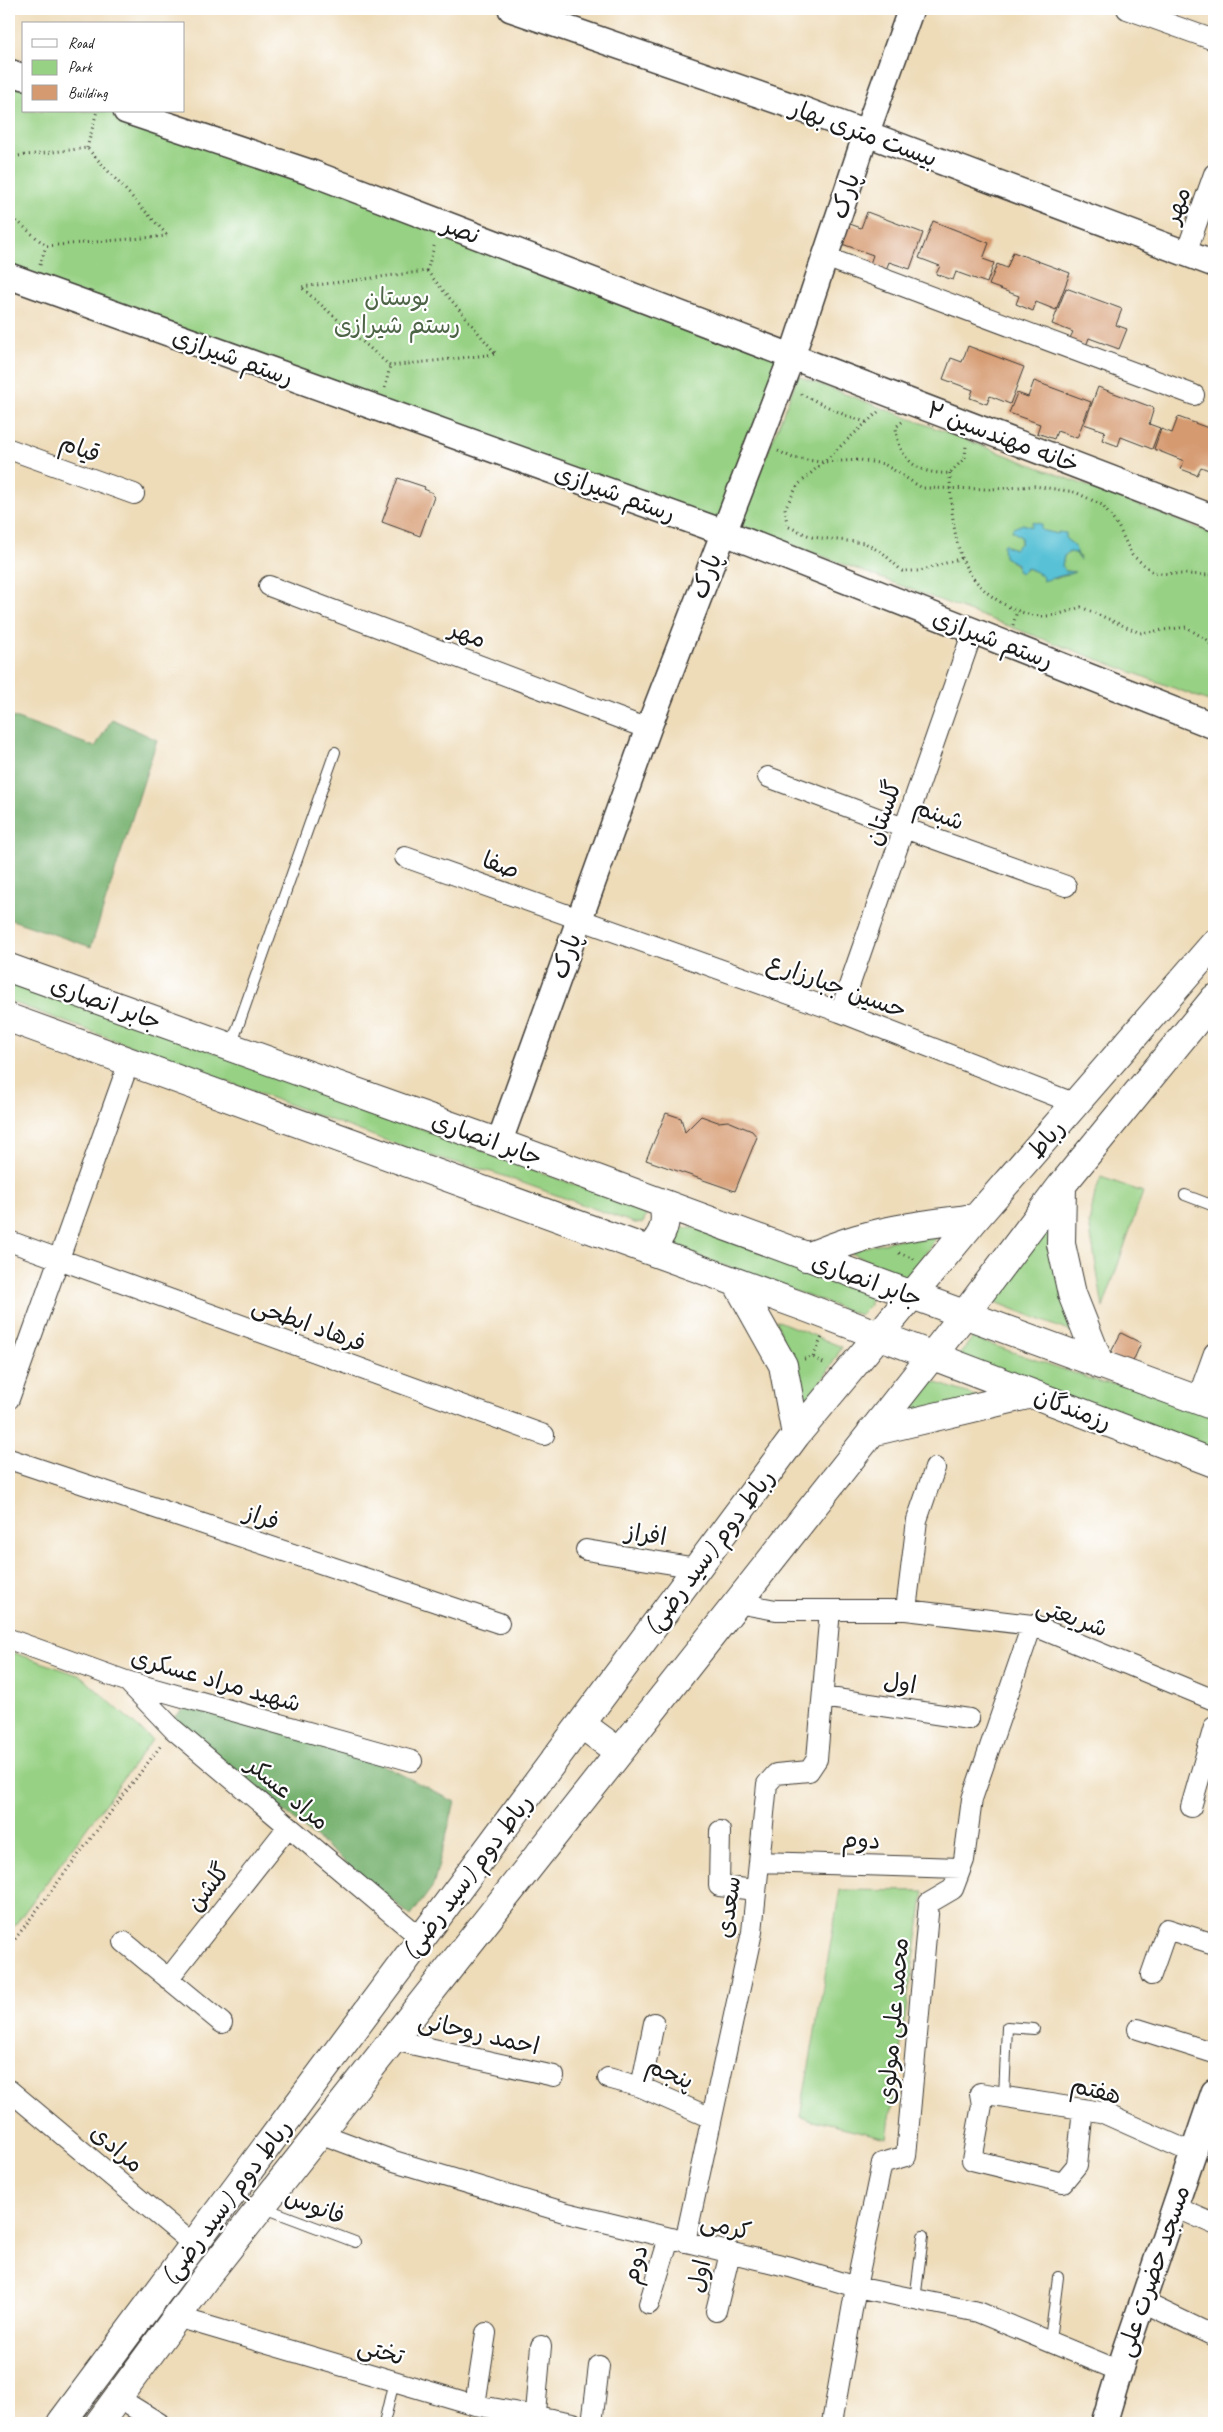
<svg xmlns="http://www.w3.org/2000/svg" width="1223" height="2432" viewBox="0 0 1223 2432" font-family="Caveat,'Playpen Sans Arabic',sans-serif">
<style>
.green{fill:#97d184;stroke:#5a7650;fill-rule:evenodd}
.forest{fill:#79b372;stroke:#4a6847}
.water{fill:#59c1d6;stroke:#3a6e79}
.building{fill:#d59a70}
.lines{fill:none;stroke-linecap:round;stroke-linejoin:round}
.service-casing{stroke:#3c3934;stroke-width:12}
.minor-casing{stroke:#3c3934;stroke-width:22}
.tertiary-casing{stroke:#3c3934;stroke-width:28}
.secondary-casing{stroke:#3c3934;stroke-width:30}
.path{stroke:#3c3934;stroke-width:3;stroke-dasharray:1 4;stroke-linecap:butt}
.service{stroke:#fff;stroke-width:10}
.minor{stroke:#fff;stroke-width:20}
.tertiary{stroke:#fff;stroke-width:25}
.secondary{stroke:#fff;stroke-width:28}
.labels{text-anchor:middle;stroke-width:4.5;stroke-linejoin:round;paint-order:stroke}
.street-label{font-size:24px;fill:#1c1c1c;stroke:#fff}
.park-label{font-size:24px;fill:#4d6446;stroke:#fff}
</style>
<rect width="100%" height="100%" fill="#fff"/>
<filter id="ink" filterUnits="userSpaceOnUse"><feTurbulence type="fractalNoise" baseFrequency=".02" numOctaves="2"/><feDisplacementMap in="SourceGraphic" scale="10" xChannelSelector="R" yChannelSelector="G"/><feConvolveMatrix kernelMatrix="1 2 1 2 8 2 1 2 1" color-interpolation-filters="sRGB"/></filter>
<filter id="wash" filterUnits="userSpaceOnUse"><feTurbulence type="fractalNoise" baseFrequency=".0096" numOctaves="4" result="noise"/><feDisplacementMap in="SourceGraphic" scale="20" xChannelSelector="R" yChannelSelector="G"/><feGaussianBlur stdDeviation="1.12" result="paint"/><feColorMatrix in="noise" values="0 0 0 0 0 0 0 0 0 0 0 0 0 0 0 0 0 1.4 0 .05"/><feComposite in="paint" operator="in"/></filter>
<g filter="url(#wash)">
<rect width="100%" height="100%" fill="#eedcb9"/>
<path class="green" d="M9 72 24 77V111H125L792 356 723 532 9 277Z
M798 376 1214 534V703L739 525ZM1023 524 1065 539 1080 558 1076 553 1070 552 1064 556 1062 566 1065 571 1073 572 1055 579 1026 568 1025 571 1013 563 1007 546 1014 549 1021 544V537L1018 533Z
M9 977 641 1209 646 1216 643 1223H634L495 1173 417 1152 9 1001Z
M1101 1177 1143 1192 1103 1308 1089 1223 1095 1193Z
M1051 1216 1078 1335 988 1299Z
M683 1228H695L870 1293V1305L860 1315 687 1252 676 1245V1235Z
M942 1230 907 1280 847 1251Z
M776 1320 842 1347 801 1417 791 1362Z
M972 1338 1100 1382 1128 1385 1214 1414V1451L958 1357Z
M925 1379 982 1398 893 1421Z
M9 1651 81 1676 152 1740 9 1933Z
M840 1890 924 1891 887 2138 800 2117Z"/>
<path class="forest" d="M9 716 95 747 112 719 157 740 91 947 9 919Z
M185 1708 293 1733 379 1763 455 1802 433 1886 411 1916 172 1719Z"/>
<path class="water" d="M1032 522 1041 524V530L1058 534V532L1066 533V539L1074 545 1080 560 1076 553 1069 552 1064 556 1062 566 1065 571 1075 572 1043 581 1042 575 1027 568 1021 573 1017 571V564L1004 557 1003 545 1005 543 1007 546 1014 549 1021 543V537L1012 531 1013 528 1023 524 1032 527Z"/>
<g id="blocks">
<path class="building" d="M867 212 923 233 910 269 889 262 886 270 870 264 873 255 842 244 850 224 861 228Z
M933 221 989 243 983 259 994 263 987 283 956 272 953 280 936 274 940 266 919 258Z
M1013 252 1070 273 1056 310 1036 302 1033 311 1016 304 1019 296 989 285 997 264 1007 268Z
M1066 288 1122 309 1116 325 1127 329 1119 349 1089 338 1086 346 1069 340 1073 332 1052 324Z
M968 346 1024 367 1010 404 990 396 987 404 970 398 973 390 943 379 951 358 962 362Z
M1034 381 1091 402 1077 438 1057 431 1054 439 1037 433 1040 424 1009 413 1017 393 1028 397Z
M1098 387 1154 408 1149 424 1160 428 1152 449 1121 437 1118 446 1102 440 1105 431 1084 424Z
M1178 417 1214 430V472L1201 467 1197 475 1181 469 1184 461 1154 449 1161 429 1172 433Z
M398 478 425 487 424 489 433 493 432 495 434 497 420 536 382 522Z
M666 1113 681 1118 685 1132 701 1116 718 1122 728 1121 752 1131 757 1137 735 1191 646 1160Z
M1121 1333 1141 1343 1131 1366 1109 1356Z"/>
</g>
</g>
<g filter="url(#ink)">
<use href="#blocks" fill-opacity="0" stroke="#3c3934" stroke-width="1"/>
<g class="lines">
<defs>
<path id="service" d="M231 1046 335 752
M1185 1195 1214 1206
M1004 2097 1007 2027 1034 2029
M262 2207 355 2242
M915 2300 923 2236
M1050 2340 1058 2277
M384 2423 394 2381"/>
<path id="minor" d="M1127 9 1214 40
M1186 253 1214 174
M825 257 1194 395
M9 449 134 494
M269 586 648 729
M768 777 904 828 1066 886
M405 857 840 1012 1076 1104
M840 1012 973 631
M9 1241 544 1435
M9 1399 129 1062
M1197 1400 1214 1353
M9 1459 499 1623
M586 1550 697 1568
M737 1603 776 1610H906L1032 1625 1214 1700
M906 1610 917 1520 935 1468
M9 1639 126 1681 412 1761
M128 1682 173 1729 422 1939
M823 1697 969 1719
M1191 1807 1214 1727
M720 1831 719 1886 756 1890
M759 1862 961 1868
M124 1942 222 2023
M1151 1975 1167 1929 1214 1944
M168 1979 288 1827
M1138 2029 1214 2053
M393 2040 554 2076
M608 2078 641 2087 711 2118
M641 2087 654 2023
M9 2090 194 2245
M1083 2109 1077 2165 1063 2182 972 2160 982 2105 980 2093 1101 2112 1193 2153
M319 2133 394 2161 567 2213 790 2267 856 2287 978 2312 1120 2371
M1175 2207 1214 2224
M685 2242 752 1932 767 1784 776 1774 809 1771 817 1759 830 1610
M1143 2302 1214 2336
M649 2304 669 2238
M716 2311 730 2253
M177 2317 475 2405 573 2423
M118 2398 159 2423
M475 2405 486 2333
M534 2423 541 2346
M592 2423 599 2366
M832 2423 856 2287 882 2163 906 2156 929 1903 953 1889 964 1860 972 1799 1032 1625"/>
<path id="tertiary" d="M511 9 801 109 1214 264
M9 72 24 77
M126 111 312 173 1214 518
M9 276 723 532 1214 726
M499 1143 648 729 792 356 866 134 911 9
M1104 2423 1124 2356 1214 2092"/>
<path id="secondary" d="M9 968 499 1143 1214 1406
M9 1018 802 1306 1214 1463
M1062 1185 1061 1244 1072 1294 1100 1365
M648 1250C663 1236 668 1224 663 1204
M806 1257C823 1251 840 1244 857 1239 896 1227 936 1223 976 1218
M737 1283 783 1365 796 1435
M871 1432 1032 1394
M581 1724 619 1752
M61 2423 796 1435 976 1218 1214 944
M99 2423 209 2273 964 1315 1062 1185 1214 999"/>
</defs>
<use href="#service" class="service-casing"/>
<use href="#minor" class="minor-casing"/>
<use href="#tertiary" class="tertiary-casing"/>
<use href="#secondary" class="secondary-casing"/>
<path class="path" d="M87 148 97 111
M9 157 87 148 168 236
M9 214 46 246 167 236
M40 265 46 246
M427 271 496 354 390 366 301 287Z
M427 271 435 243
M385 388 390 366
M801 394 847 416 866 422
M878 412 798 485 785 508 787 526 812 537 865 543 884 554 902 571H920L962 558
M902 422 896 427C898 460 918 475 950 473L965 458 966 445
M778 451 793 458 821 462 860 460 884 464 922 488 991 489 1034 486 1075 492 1102 505 1118 526 1132 555 1154 573 1214 575
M950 473C950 500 953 531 961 556 972 588 1011 616 1044 616 1056 616 1069 611 1081 607L1140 633 1186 627 1207 640 1214 648
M1013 625 1017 611
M899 1253 914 1259
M813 1357 822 1337
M804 1359 813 1357 825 1364
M9 1947 162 1744"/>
<use href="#service" class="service"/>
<use href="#minor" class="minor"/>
<use href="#tertiary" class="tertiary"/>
<use href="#secondary" class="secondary"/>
</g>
</g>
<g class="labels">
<g class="street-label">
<text transform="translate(864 133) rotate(20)" y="8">بیست متری بهار</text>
<text transform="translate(845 196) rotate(-72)" y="8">پارک</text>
<text transform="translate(1177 205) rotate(-70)" y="8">مهر</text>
<text transform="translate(461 230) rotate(21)" y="8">نصر</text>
<text transform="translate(233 357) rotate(20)" y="8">رستم شیرازی</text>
<text transform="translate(1003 437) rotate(21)" y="8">خانه مهندسین ۲</text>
<text transform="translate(80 448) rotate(20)" y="8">قیام</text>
<text transform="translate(615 493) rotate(20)" y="8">رستم شیرازی</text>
<text transform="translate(706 576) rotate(-69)" y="8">پارک</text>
<text transform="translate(468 634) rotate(21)" y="8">مهر</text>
<text transform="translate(993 639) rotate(21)" y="8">رستم شیرازی</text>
<text transform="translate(883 813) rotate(-71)" y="8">گلستان</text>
<text transform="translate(939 814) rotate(20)" y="8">شبنم</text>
<text transform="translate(501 865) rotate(20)" y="8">صفا</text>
<text transform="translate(566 956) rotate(-70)" y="8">پارک</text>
<text transform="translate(837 986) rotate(20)" y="8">حسین جبارزارع</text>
<text transform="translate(106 1003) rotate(20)" y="8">جابر انصاری</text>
<text transform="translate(487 1139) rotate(20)" y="8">جابر انصاری</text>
<text transform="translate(1046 1139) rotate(-49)" y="8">رباط</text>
<text transform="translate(867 1280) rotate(20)" y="8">جابر انصاری</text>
<text transform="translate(309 1324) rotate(20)" y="8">فرهاد ابطحی</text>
<text transform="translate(1073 1409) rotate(21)" y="8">رزمندگان</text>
<text transform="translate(262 1517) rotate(19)" y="8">فراز</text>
<text transform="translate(646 1534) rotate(9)" y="8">افراز</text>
<text transform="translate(709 1552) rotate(-53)" y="8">رباط دوم (سید رضی)</text>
<text transform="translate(1072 1617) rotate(20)" y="8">شریعتی</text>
<text transform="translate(216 1680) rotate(16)" y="8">شهید مراد عسکری</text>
<text transform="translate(900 1683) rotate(9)" y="8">اول</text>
<text transform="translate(288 1793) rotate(40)" y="8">مراد عسکر</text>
<text transform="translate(861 1840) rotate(2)" y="8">دوم</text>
<text transform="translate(467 1877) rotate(-53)" y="8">رباط دوم (سید رضی)</text>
<text transform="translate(208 1887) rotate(-52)" y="8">گلشن</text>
<text transform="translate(728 1907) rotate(-82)" y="8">سعدی</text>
<text transform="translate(893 2021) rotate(-85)" y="8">محمد علی مولوی</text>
<text transform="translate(479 2033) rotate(13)" y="8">احمد روحانی</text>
<text transform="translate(670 2073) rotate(22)" y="8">پنجم</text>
<text transform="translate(1096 2090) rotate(14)" y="8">هفتم</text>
<text transform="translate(117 2148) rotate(40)" y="8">مرادی</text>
<text transform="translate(226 2202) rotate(-53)" y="8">رباط دوم (سید رضی)</text>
<text transform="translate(315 2206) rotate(21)" y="8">فانوس</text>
<text transform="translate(726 2226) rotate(14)" y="8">کرمی</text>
<text transform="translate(635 2264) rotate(-74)" y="8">دوم</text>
<text transform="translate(1153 2271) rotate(-71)" y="8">مسجد حضرت علی</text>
<text transform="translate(699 2276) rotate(-77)" y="8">اول</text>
<text transform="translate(381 2351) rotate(16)" y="8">تختی</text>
</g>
<g class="park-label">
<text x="397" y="305">بوستان<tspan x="397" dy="28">رستم شیرازی</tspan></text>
</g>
</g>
<rect width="1223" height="2432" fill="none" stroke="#fff" stroke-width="30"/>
<rect x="22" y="22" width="162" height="90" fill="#ffffff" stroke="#a4a4a4"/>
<rect x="32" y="39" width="25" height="8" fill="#ffffff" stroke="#a4a4a4"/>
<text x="68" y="48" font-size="15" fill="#1c1c1c">Road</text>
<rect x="32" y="60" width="25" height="15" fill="#97d184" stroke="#a4a4a4"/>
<text x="68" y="72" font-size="15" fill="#1c1c1c">Park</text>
<rect x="32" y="85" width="25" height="15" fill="#d59a70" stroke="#a4a4a4"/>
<text x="68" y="98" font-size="15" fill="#1c1c1c">Building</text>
</svg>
